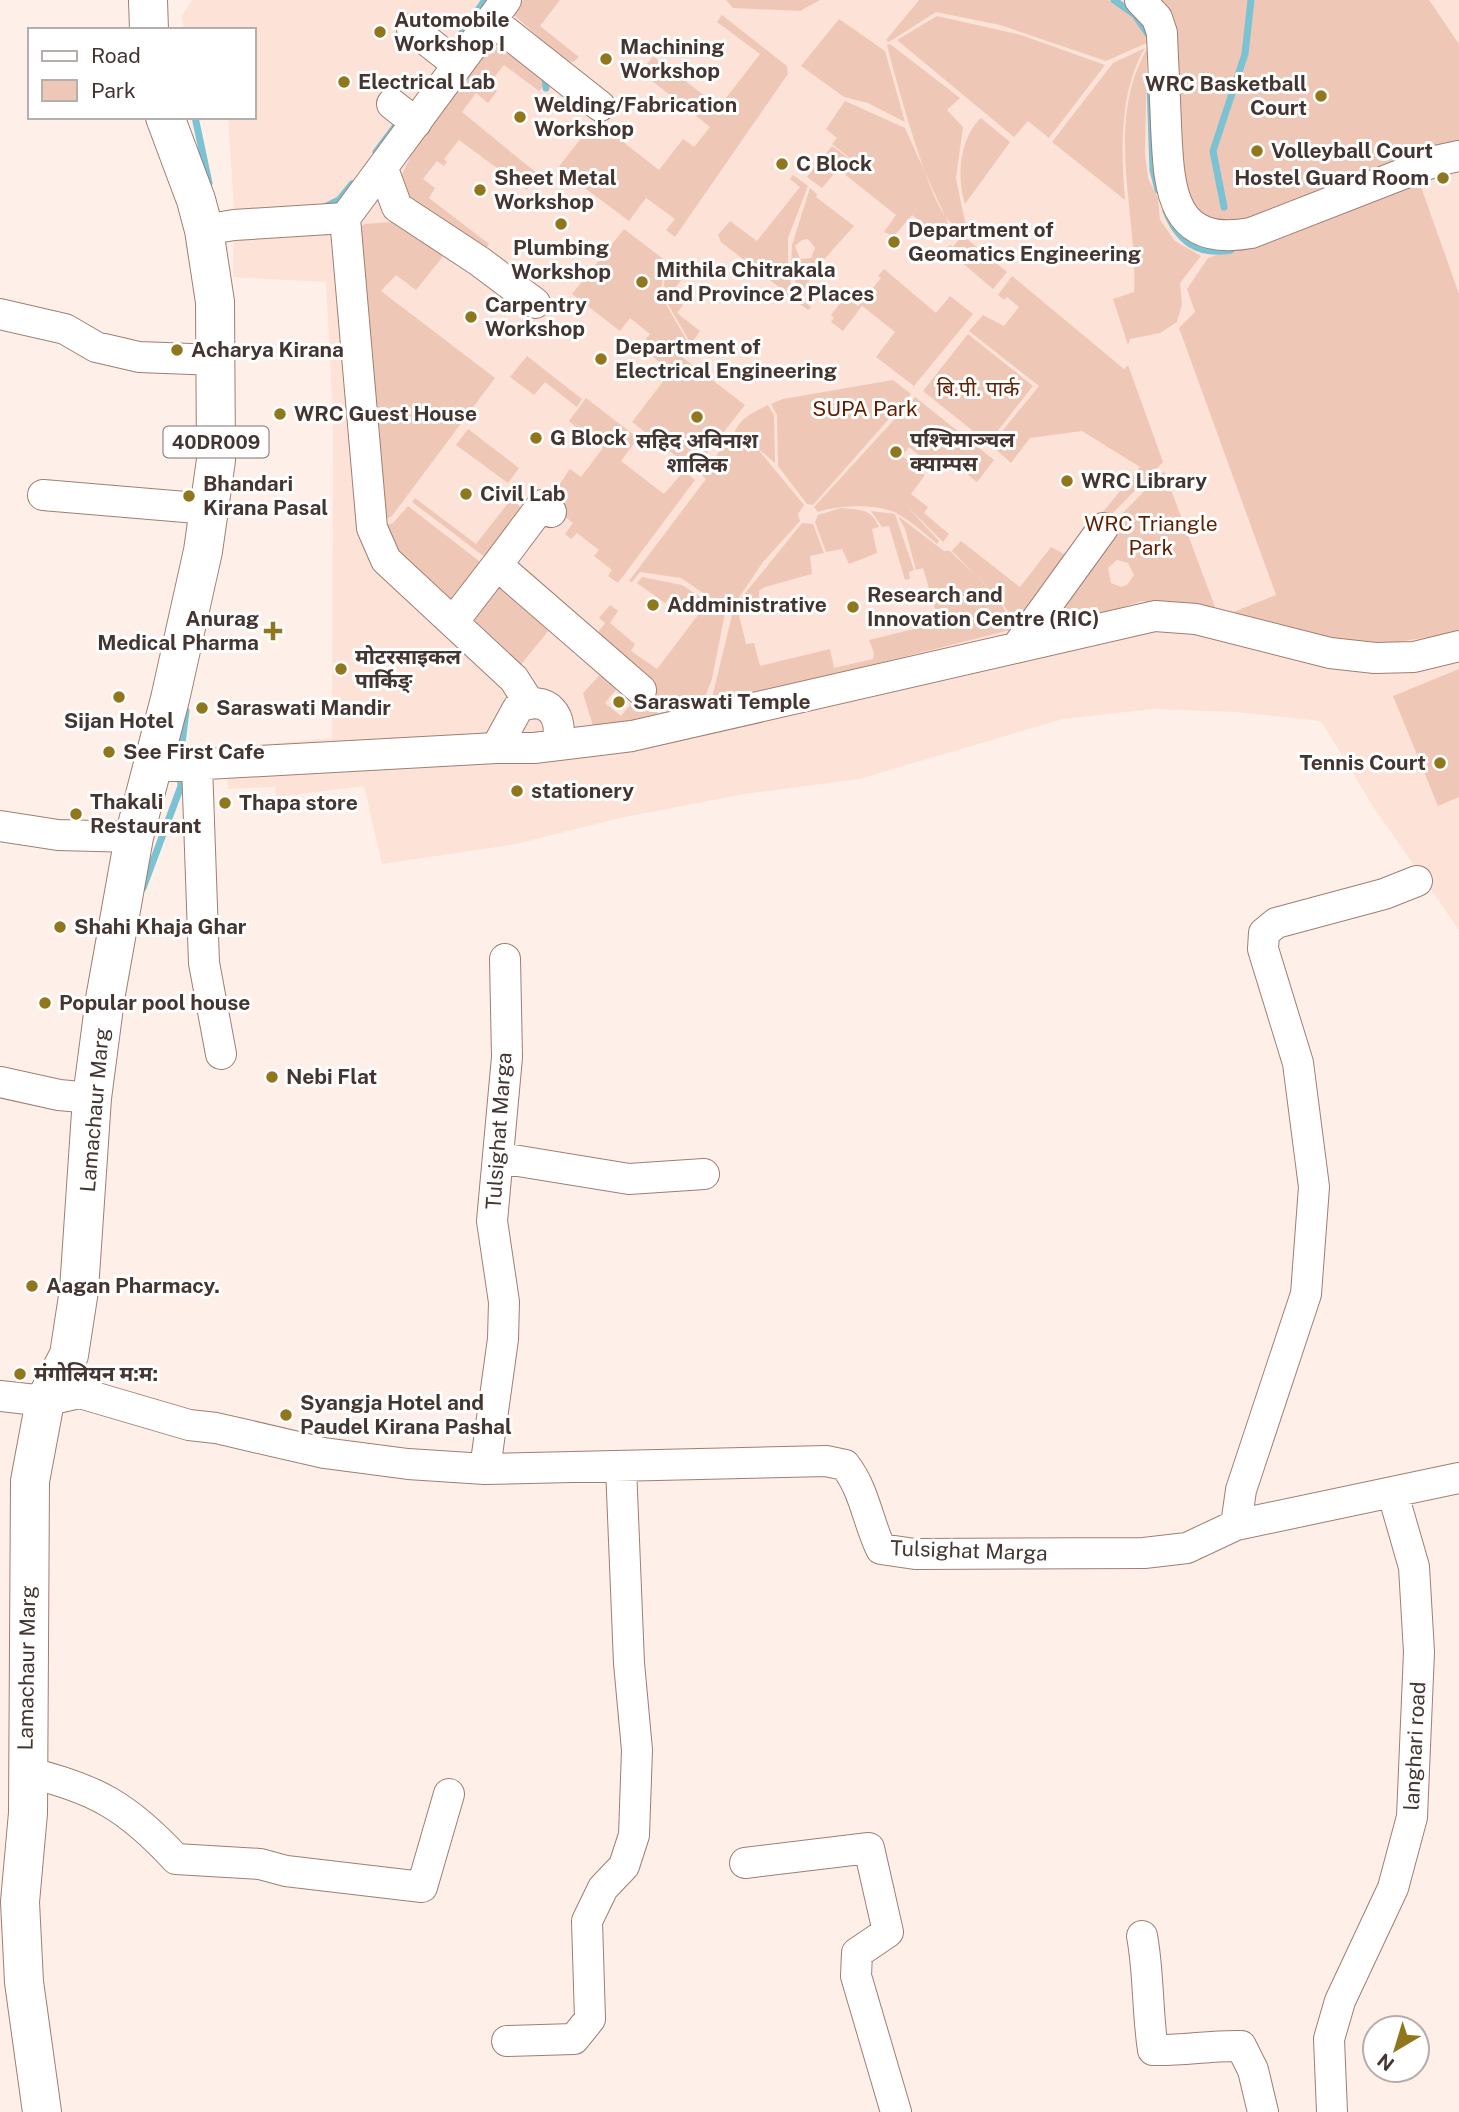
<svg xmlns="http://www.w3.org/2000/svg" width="1459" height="2112" viewBox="0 0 1459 2112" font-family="'Public Sans','Noto Sans Devanagari',sans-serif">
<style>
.built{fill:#fde2d7}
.green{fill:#efc7b7;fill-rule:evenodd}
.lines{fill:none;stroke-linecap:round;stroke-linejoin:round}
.stream{stroke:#7bc2d3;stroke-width:7}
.minor-casing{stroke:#a07e71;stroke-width:32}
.major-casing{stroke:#a07e71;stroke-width:40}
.minor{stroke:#fff;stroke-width:30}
.major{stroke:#fff;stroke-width:38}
.poi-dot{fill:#90771d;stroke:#fff;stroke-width:2.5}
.labels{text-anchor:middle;stroke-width:6;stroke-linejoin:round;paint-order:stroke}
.shield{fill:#fff;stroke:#7c726e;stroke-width:2}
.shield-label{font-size:19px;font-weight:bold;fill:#443530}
.poi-label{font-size:21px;font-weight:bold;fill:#443530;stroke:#fff;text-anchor:start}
.park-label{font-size:21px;fill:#621f00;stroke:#fff}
.street-label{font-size:21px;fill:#443530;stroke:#fff}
</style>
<rect width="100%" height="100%" fill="#feefe9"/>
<path class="built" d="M192 0H1459V930L1374 808 1321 721 1235 712 1153 709 1063 719 859 779 744 794 620 818 516 844 382 864 364 786 276 797 275 787 228 789 225 748 332 738 333 416 326 282 233 277 234 209 228 117H254V30H184L182 16Z"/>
<path class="green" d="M523 0H560L540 26 579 57 573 62 564 60 513 14Z
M726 0H820L800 11 733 8Z
M919 0H1108C1125 9 1143 22 1149 42L1106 61 1000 25 936 12 889 42 886 40Z
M1155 0H1429L1459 44V142L1245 220 1204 221 1190 201 1181 163Z
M722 15 787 66 788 74 675 237 666 230 675 219 646 198 629 221 558 168 595 120 659 170 683 139 694 147 710 127 641 72 653 56 719 107 760 54 717 22Z
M937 16 1021 35 1105 65 1049 138 1028 121 1014 137 897 40Z
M839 19 885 51 905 122 868 103 844 97 801 66Z
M890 44 960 98 947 110 963 127 956 178 967 232C962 228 953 225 949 221 929 202 895 77 887 45Z
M496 46 545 79V84L539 91 504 65 489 84 497 91 488 103 476 93 462 112 539 175 527 190 459 140 444 159 447 162 444 166 437 161 423 179 435 188 429 198 489 244 482 253 410 207 400 179 415 147 489 49Z
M1145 48C1119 91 1121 152 1125 200L1052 142 1113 63Z
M1147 49 1145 154 1148 178 1158 198 1160 220 1175 241 1201 256 1180 283 1182 304 1177 322 1160 333 1130 339 1128 345 1113 299 1134 292C1138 214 1104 123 1147 49Z
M845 101 905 128 948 223 935 233 912 215 894 236 884 232 896 215 838 169 822 188 807 177 832 146 874 177 832 144 837 138 826 129Z
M981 118 1010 142 965 204C956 177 960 137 981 118Z
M793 175 808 186 788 238V268L794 299 721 242 718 235 730 221 757 241 800 187 790 179Z
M1420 184 1459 294V632L1380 645 1338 641 1231 613 1276 595 1179 328 1195 312 1187 289 1208 258Z
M810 188 817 194 816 197 854 226 819 265 799 297 811 307 808 310 797 302 798 289 791 267 792 245ZM808 239 815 248 811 258 800 259 795 246 802 240Z
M391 222 405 224 445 254 416 290 396 275 381 291 495 378 392 516 385 520 358 230 364 224Z
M624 229 666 261 660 294 690 346 682 357 745 405 694 470 632 422 671 371 640 347 650 334 630 318 620 331 572 294Z
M962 235 1007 272 993 289 946 249 950 245 953 247Z
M668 263 683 278 670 294 683 305 677 313 700 331 691 344 662 294Z
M884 269 936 313 950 296 973 314 914 386 876 357 895 332 862 306 843 331 831 322 834 318 831 315 845 297 858 306 881 278 878 276Z
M1012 276 1124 369 1128 365 1163 462 1108 518 1102 513 1140 467 1082 431 1030 438 1011 463 991 445 1039 386 969 331 983 315 1004 326 1019 307 1007 297 1004 300 998 295Z
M968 334 1033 386 988 443 923 391Z
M527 356 582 399 577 407 545 382 534 395 510 377Z
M893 380 911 394 813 505 807 504 778 466 777 415 771 404 783 399Z
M915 397 994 460 977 482 942 455 932 467 909 447 902 456 925 475 911 494 928 507 924 513 949 534 943 542 906 505 939 541 937 544C925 534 912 522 898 514 880 503 837 505 818 512L814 507Z
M586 398 638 438 621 461 664 494 684 471 695 480 618 583 608 576 612 570 594 556 599 550 577 533 571 539 565 534 573 523 553 507 552 495 570 469 581 477 603 448 569 421Z
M768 405 774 415 775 463 756 447 804 505 798 514 800 521 763 562 730 611 681 578 640 572 632 582 629 581 706 479 702 475 730 437 733 438C737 419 752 413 768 405Z
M468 429 519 468 508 483 456 445Z
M1164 471 1218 615 1142 601 1063 626H1049L1107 529ZM1117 560 1128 563 1134 575 1127 585 1121 587 1111 583 1108 568Z
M520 488 522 490 517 503 522 510 490 561 412 502 415 498 476 544Z
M408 506 483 564 450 604 386 539 383 526 393 523Z
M841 508C860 510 871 508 879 527L872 529 877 553 849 564 842 549 826 552 815 522 818 515Z
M871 511 895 514 914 570 909 572 910 579 905 580 889 526 882 527Z
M898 516 944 551H950C970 572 1010 599 1010 630L710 706 734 607 802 523 813 524 824 553 810 556 812 574 765 587 759 591V609L739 615 746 644 754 643 760 666 830 649 834 668 873 659 874 653 869 640 939 623 923 568 916 570 905 529Z
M961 541 1020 587 1051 547 1064 554 1062 560 1016 623 1001 601 952 551Z
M642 577 682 585 725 613 712 679 701 707 662 716C658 692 613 653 596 635L605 623 599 618 610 605 618 611 610 623 635 644 631 651 657 669 698 615 672 595 665 603 637 583Z
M500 584 554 624 519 667 471 622Z
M609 665 625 679 605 703 621 716 640 693 656 708 659 719 593 726 583 693Z
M1459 669V797L1438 806 1393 696Z"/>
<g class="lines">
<path class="stream" d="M1114 0 1135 15 1148 34
M450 50 485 0
M545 75 546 88
M1150 84 1153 170 1158 190
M195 117 209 183
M376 152 394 128
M325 207 339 200 352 184
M1224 207 1213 151 1245 54 1251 0
M1166 211C1178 241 1197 256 1231 250
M180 759 186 711
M143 888 181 786 180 774"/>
<defs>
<path id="minor" d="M1140 0 1157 18 1162 33C1163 63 1165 94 1166 125 1169 186 1169 248 1251 233L1436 161 1459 156
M491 20 600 106
M412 29 458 65
M392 104 416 123
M383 169 397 207 479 261 535 303
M345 218 372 528 386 560 514 679 530 704
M204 230 234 225 345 218 506 0
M0 314 65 329 96 347 139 357 217 360
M43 495 209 509
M497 565 542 505 551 512
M453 622 497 565 641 690
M1016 648 1103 528
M556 745C566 717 547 693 518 708L496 748H534L632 736 1155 616 1196 619 1330 653 1375 658 1414 657 1459 646
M197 765 204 963 221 1054
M152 767 496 748
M0 826 58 835 134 837
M0 1082 59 1095 92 1098
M500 1158 629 1179 704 1174
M0 1396 45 1401 80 1393 189 1425 216 1428 324 1453 408 1464 485 1469 826 1461 845 1465C865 1491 867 1520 881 1549L915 1554 1144 1553 1187 1548 1236 1525 1459 1478
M485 1469 503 1339 504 1302 492 1221 507 1057 505 959
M1236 1525 1241 1490 1306 1294 1314 1187 1298 1063 1263 949 1264 933 1276 923 1384 894 1417 881
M26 1772C95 1788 128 1807 176 1859L260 1864 286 1871 422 1887 449 1794
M745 1863 869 1848 888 1932 857 1953 856 1976 896 2112
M1142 1936C1149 1973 1147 2011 1153 2050 1183 2051 1211 2045 1241 2046L1253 2070 1263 2112
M507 2041 574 2039 590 2019 587 1921 603 1888 624 1866 634 1835 637 1750 629 1663 621 1467
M1332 2112 1329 2039 1340 2001 1393 1888 1412 1817 1419 1652 1414 1567 1393 1494"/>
<path id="major" d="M148 0 149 30
M42 2112 24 1982 20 1902 28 1813 30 1481 45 1401 69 1355 79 1290 92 1098 105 999 134 837 170 699 203 551 216 460 215 302 204 230 196 200 165 117"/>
</defs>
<use href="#minor" class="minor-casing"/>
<use href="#major" class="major-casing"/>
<use href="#minor" class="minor"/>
<use href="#major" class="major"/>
</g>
<g class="poi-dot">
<circle cx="380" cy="32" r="7"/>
<circle cx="606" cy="59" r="7"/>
<circle cx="344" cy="82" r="7"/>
<circle cx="1321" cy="96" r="7"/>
<circle cx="520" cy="117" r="7"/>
<circle cx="1257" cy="151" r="7"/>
<circle cx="782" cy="164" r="7"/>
<circle cx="1443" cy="178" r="7"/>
<circle cx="480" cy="190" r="7"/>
<circle cx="561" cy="224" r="7"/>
<circle cx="894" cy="242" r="7"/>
<circle cx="642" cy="282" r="7"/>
<circle cx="471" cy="317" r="7"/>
<circle cx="177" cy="350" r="7"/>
<circle cx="601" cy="359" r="7"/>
<circle cx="280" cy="414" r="7"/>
<circle cx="697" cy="417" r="7"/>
<circle cx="536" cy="438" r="7"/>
<circle cx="896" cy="452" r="7"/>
<circle cx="1067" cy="481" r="7"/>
<circle cx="466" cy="494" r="7"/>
<circle cx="189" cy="496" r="7"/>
<circle cx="653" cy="605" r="7"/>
<circle cx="853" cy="607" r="7"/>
<path d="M269.5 620.5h7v7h7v7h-7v7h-7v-7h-7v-7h7z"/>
<circle cx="341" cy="669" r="7"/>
<circle cx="119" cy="697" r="7"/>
<circle cx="619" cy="702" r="7"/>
<circle cx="202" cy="708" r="7"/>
<circle cx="109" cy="752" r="7"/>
<circle cx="1440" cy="763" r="7"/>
<circle cx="517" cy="791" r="7"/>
<circle cx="225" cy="803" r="7"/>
<circle cx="76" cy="814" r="7"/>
<circle cx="60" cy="927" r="7"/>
<circle cx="45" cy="1003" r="7"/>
<circle cx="272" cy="1077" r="7"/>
<circle cx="32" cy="1286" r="7"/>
<circle cx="20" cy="1374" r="7"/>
<circle cx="286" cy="1415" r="7"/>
</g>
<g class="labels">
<rect class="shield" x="163.5" y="426.5" width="105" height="31" rx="5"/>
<g class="shield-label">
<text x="216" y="449">40DR009</text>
</g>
<g class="poi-label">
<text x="394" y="27">Automobile<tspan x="394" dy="24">Workshop I</tspan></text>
<text x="620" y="54">Machining<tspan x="620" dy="24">Workshop</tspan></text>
<text x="358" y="89">Electrical Lab</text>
<text x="1307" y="91" text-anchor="end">WRC Basketball<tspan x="1307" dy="24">Court</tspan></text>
<text x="534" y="112">Welding/Fabrication<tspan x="534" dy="24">Workshop</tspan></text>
<text x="1271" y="158">Volleyball Court</text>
<text x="796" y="171">C Block</text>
<text x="494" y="185">Sheet Metal<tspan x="494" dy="24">Workshop</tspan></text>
<text x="1429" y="185" text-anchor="end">Hostel Guard Room</text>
<text x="908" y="237">Department of<tspan x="908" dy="24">Geomatics Engineering</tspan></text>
<text x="561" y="255" text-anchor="middle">Plumbing<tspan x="561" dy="24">Workshop</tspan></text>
<text x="656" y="277">Mithila Chitrakala<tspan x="656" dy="24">and Province 2 Places</tspan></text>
<text x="485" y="312">Carpentry<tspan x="485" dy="24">Workshop</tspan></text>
<text x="615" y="354">Department of<tspan x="615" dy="24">Electrical Engineering</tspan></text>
<text x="191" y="357">Acharya Kirana</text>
<text x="294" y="421">WRC Guest House</text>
<text x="550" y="445">G Block</text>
<text x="910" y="447">पश्‍चिमाञ्‍चल<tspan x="910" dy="24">क्याम्पस</tspan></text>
<text x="697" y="448" text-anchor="middle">सहिद अविनाश<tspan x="697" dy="24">शालिक</tspan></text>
<text x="1081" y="488">WRC Library</text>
<text x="203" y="491">Bhandari<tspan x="203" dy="24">Kirana Pasal</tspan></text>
<text x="480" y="501">Civil Lab</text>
<text x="867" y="602">Research and<tspan x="867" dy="24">Innovation Centre (RIC)</tspan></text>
<text x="667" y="612">Addministrative</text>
<text x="259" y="626" text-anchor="end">Anurag<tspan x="259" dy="24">Medical Pharma</tspan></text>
<text x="355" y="664">मोटरसाइकल<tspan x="355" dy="24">पार्किङ्</tspan></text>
<text x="633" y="709">Saraswati Temple</text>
<text x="216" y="715">Saraswati Mandir</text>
<text x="119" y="728" text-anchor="middle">Sijan Hotel</text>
<text x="123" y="759">See First Cafe</text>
<text x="1426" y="770" text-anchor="end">Tennis Court</text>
<text x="531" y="798">stationery</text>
<text x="90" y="809">Thakali<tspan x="90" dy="24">Restaurant</tspan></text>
<text x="239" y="810">Thapa store</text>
<text x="74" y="934">Shahi Khaja Ghar</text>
<text x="59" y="1010">Popular pool house</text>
<text x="286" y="1084">Nebi Flat</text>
<text x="46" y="1293">Aagan Pharmacy.</text>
<text x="34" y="1381">मंगोलियन म:म:</text>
<text x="300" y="1410">Syangja Hotel and<tspan x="300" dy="24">Paudel Kirana Pashal</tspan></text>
</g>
<g class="park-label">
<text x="978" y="396">बि.पी. पार्क</text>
<text x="865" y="416">SUPA Park</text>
<text x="1151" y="531">WRC Triangle<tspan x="1151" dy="24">Park</tspan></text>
</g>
<g class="street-label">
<text transform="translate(95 1110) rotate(-85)" y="7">Lamachaur Marg</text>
<text transform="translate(499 1131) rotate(-86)" y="7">Tulsighat Marga</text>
<text transform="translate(969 1551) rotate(2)" y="7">Tulsighat Marga</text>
<text transform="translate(27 1668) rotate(-89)" y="7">Lamachaur Marg</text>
<text transform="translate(1415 1746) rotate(-87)" y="7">langhari road</text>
</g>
</g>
<rect x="28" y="28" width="228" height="91" fill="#ffffff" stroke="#b4aeac" stroke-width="2"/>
<rect x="42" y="51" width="35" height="10" fill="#ffffff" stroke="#b4aeac" stroke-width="2"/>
<text x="91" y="63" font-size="21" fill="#443530">Road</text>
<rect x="42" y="80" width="35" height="21" fill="#efc7b7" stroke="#b4aeac" stroke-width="2"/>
<text x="91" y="98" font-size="21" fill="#443530">Park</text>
<g transform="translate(1396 2049) rotate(218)"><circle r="33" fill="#ffffff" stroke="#b4aeac" stroke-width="2"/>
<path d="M0-5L12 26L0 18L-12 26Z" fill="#90771d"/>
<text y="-10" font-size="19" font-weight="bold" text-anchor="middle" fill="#443530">N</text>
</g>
</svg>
